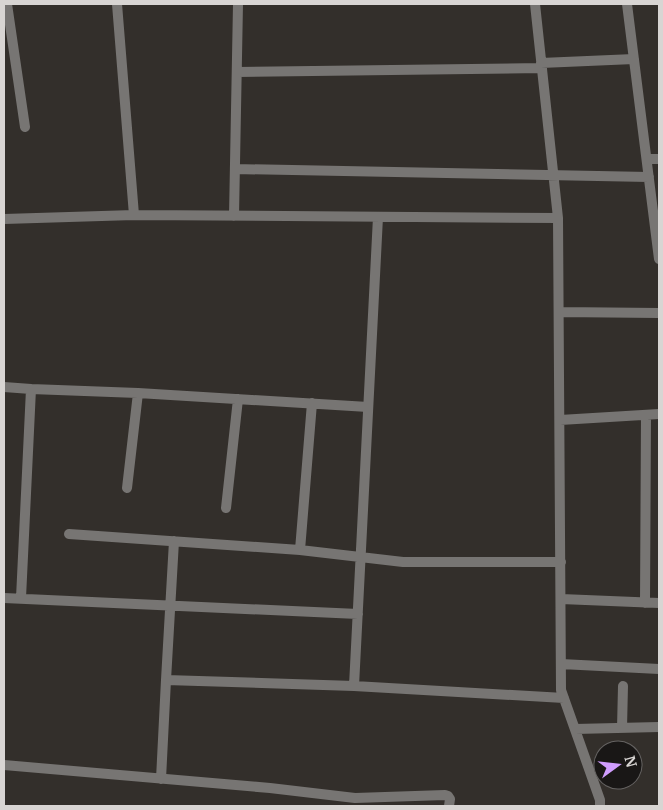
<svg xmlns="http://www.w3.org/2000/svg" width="663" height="810" viewBox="0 0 663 810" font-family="Merriweather,serif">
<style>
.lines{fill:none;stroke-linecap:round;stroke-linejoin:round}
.minor{stroke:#777573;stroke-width:10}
</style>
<rect width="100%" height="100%" fill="#332f2b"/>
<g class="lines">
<path class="minor" d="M7 4 25 127
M117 4 134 215
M535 4 558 218 561 690 600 800V806
M627 4 659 259
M541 63 634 59
M237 72 542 68
M647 159H659
M235 169 649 177
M234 216 238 4
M378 217 354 686 564 698
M4 219 134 215 558 218
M559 312 659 313
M4 387 31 389
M312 403 300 550 403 562H561
M560 420 659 414
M127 488 138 393 368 407
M226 508 238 399
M69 534 300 550
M4 598 358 614
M21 598 31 389 138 393
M561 599 659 603
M645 603 646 415
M561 664 659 669
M166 680 354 686
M622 728 623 686
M575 729 659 727
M4 765 270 788 355 798 445 795 448 796 450 799 449 806
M161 779 166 680 174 541"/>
</g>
<rect width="663" height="810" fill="none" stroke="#d8d5d3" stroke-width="10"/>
<g transform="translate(618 765) rotate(75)"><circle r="24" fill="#191716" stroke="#656362"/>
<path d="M0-4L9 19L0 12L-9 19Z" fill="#d09dfe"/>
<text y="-8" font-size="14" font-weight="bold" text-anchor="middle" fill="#d8d5d3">N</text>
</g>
</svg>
